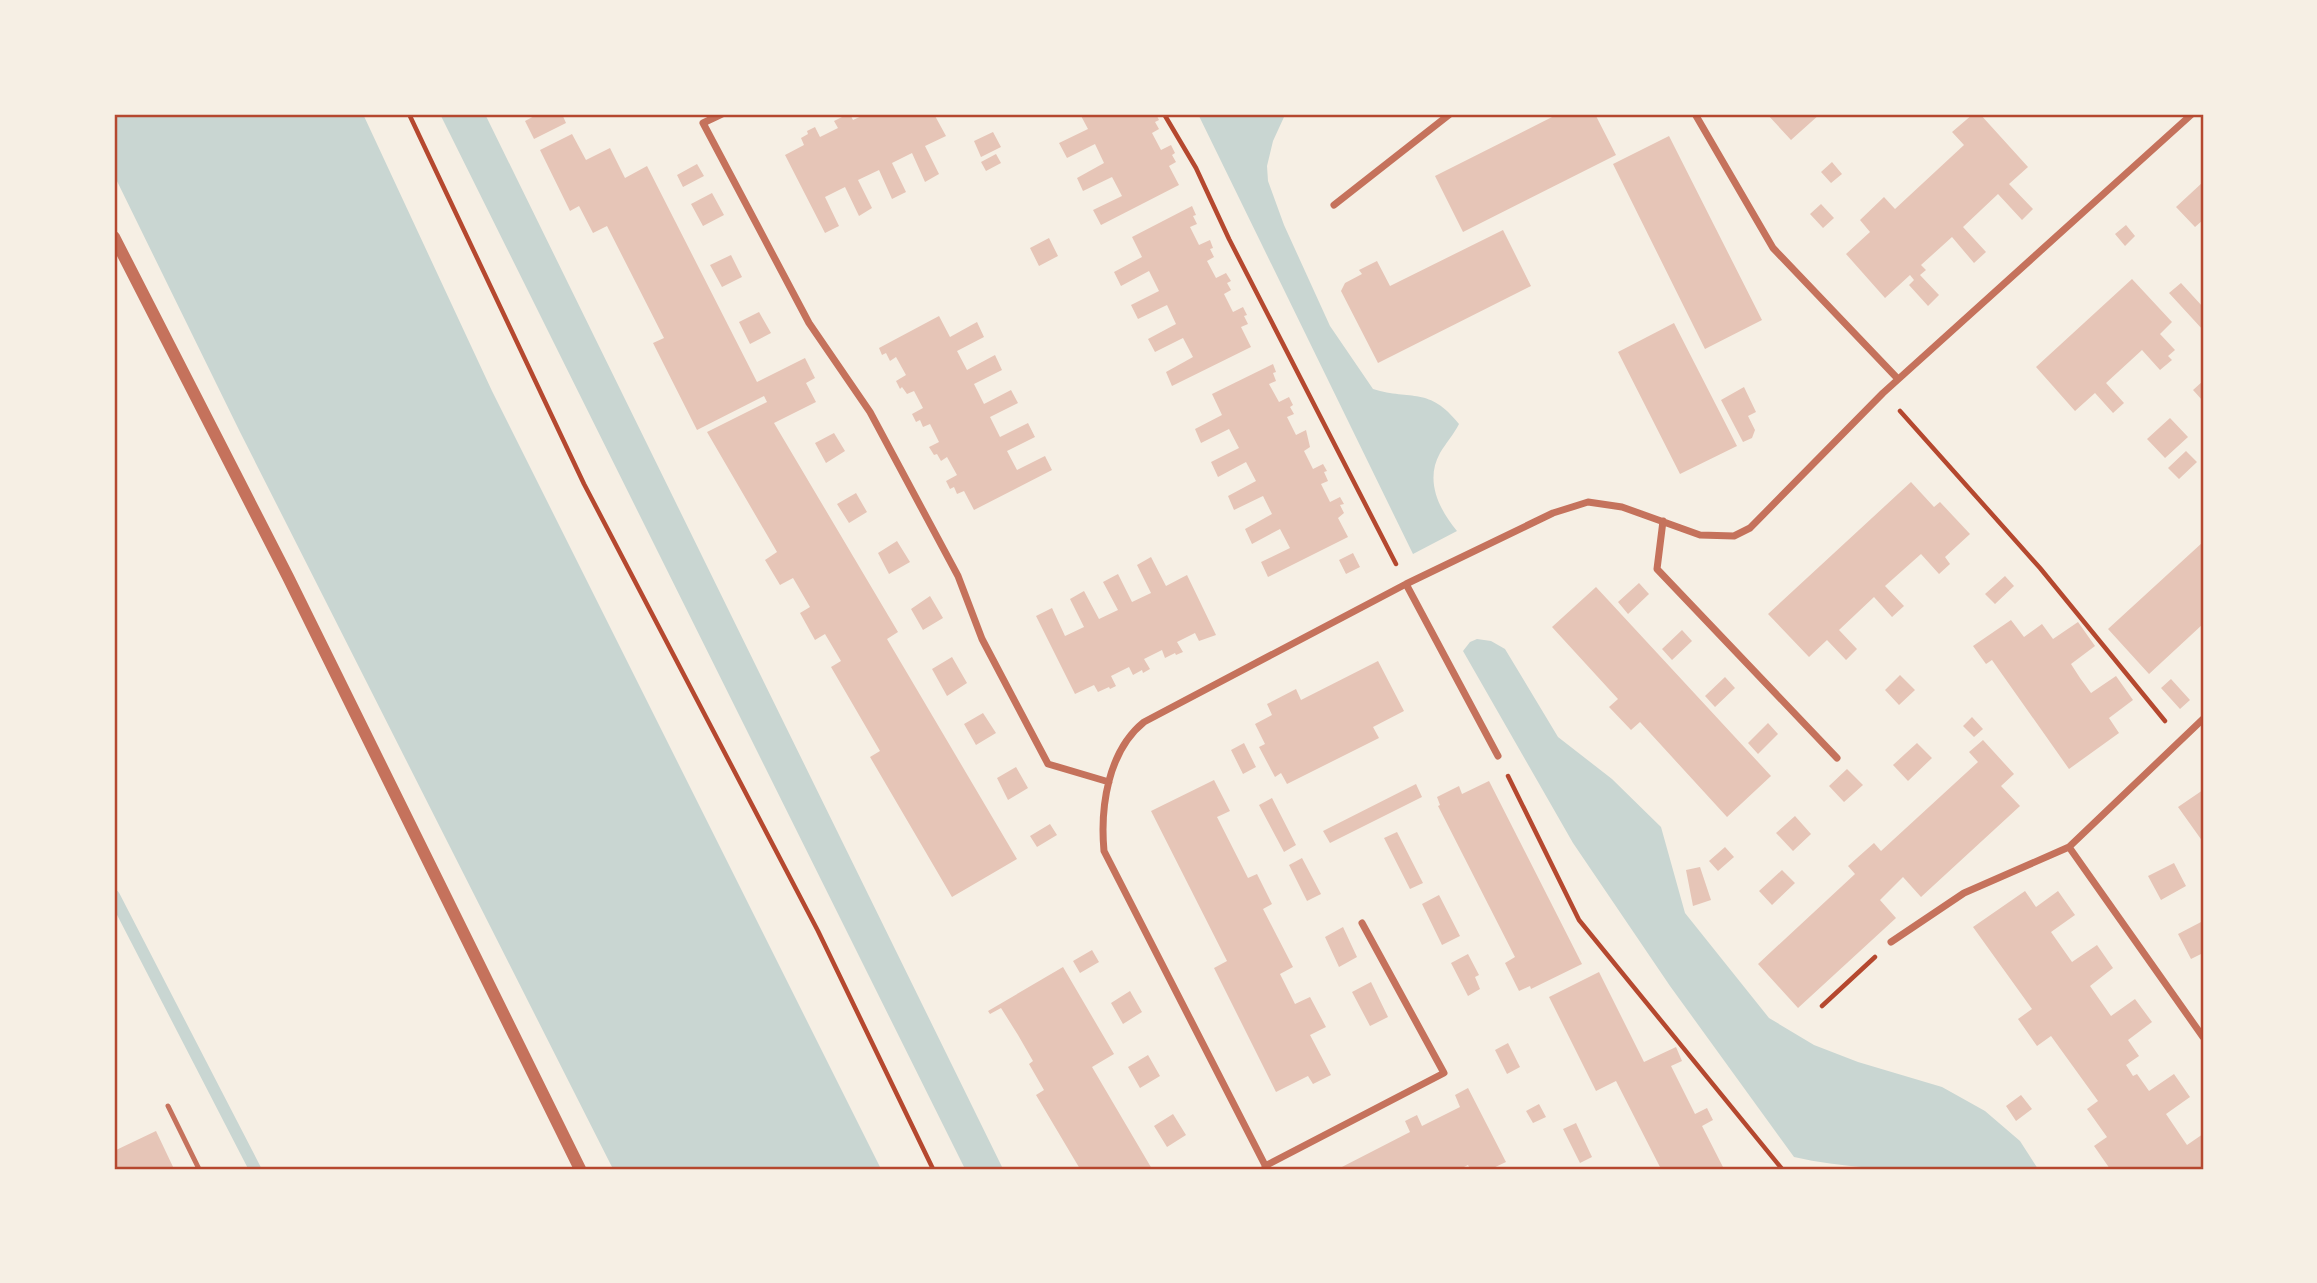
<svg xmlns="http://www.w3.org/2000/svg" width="2317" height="1283" viewBox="0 0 2317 1283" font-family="'Fira Sans',sans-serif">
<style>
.water{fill:#c9d6d2}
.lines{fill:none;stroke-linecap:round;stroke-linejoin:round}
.stream{stroke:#c9d6d2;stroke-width:12}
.building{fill:#e6c5b7}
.path{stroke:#b5482f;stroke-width:4.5}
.service{stroke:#c5725c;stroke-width:5}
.minor{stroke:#c5725c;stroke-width:7}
.tertiary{stroke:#c5725c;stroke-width:12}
.neatline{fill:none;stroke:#b5482f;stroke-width:2.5}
</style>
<rect width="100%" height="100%" fill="#f6efe4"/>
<path class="water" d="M114 114H363L492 391 881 1169H613L240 432 114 175Z
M440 114H485L1003 1169H965Z
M1198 114H1282L1284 117 1273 141 1267 166 1268 181 1284 225 1330 326 1373 389C1412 401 1429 386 1459 424 1454 434 1446 443 1440 453 1425 480 1438 508 1457 531L1413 554Z
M1477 639 1491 641 1505 649 1558 737 1612 779 1661 827 1685 913 1769 1018 1814 1045 1858 1062 1942 1087 1985 1111 2020 1141 2038 1169C1956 1169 1874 1175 1794 1157L1670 986 1573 843 1463 651 1470 642Z"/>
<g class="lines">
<path class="stream" d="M114 896 255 1169"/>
</g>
<path class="building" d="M538 114H562L566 123 534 139 525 121Z
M840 114H850L853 120 866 114H934L946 136 925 146 939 174 925 182 912 153 892 163 906 192 892 199 879 170 858 180 872 208 859 216 845 187 825 197 839 226 825 233 785 155 804 145 801 138 808 134 807 131 815 127 820 137 838 128 834 121 842 117Z
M1080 114H1143L1144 117 1156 114 1159 120 1155 122 1159 129 1152 133 1161 150 1171 145 1175 153 1172 155 1176 162 1169 166 1179 185 1101 225 1093 210 1122 196 1112 177 1083 191 1077 178 1104 163 1095 144 1067 158 1059 143 1088 129Z
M1558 114H1595L1616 155 1463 232 1435 176Z
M1767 114H1820L1791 140Z
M1973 114H1980L2028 167 2009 184 2033 209 2022 220 1998 194 1963 227 1986 252 1974 263 1952 237 1921 265 1926 270 1920 275 1939 295 1928 306 1909 285 1914 280 1910 275 1885 298 1846 254 1870 232 1860 220 1884 197 1895 209 1964 145 1952 132Z
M993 132 1001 147 981 157 974 141Z
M572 134 586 160 610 148 625 178 647 166 757 382 805 358 815 378 806 383 816 402 774 423 898 632 887 639 1017 859 952 897 870 757 880 751 831 667 841 661 825 634 815 640 800 613 810 607 793 578 780 585 765 560 777 552 707 432 767 402 764 396 697 430 653 343 664 338 607 226 593 233 579 206 570 211 540 150Z
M1669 136 1762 320 1705 349 1613 164Z
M996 154 1001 163 986 171 981 162Z
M1832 162 1842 174 1831 183 1821 172Z
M697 164 704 176 683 187 677 175Z
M2203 182V220L2195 227 2176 207Z
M712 193 724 215 703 226 691 204Z
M1821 204 1834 218 1823 228 1810 214Z
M1192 206 1196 215 1193 216 1197 224 1190 227 1199 245 1210 240 1213 248 1210 249 1214 257 1207 261 1216 278 1226 273 1231 281 1227 283 1231 290 1224 294 1233 312 1243 307 1247 315 1244 316 1248 324 1241 327 1251 347 1172 386 1166 372 1193 357 1183 338 1155 352 1148 339 1176 324 1167 305 1138 319 1131 305 1159 291 1149 271 1121 286 1114 272 1142 257 1132 237Z
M2126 225 2135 236 2125 246 2115 234Z
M1503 230 1531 286 1378 363 1341 291 1345 283 1362 274 1359 270 1377 261 1390 286Z
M1049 238 1058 256 1039 266 1030 248Z
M731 255 742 277 722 287 710 265Z
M2132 279 2172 322 2160 334 2175 350 2168 356 2172 360 2160 370 2142 350 2106 383 2124 403 2113 413 2095 393 2075 411 2036 367Z
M2181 283 2203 307V330L2169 293Z
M759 312 771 333 750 344 739 322Z
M939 316 950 337 977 322 984 337 957 351 967 370 995 355 1002 370 974 384 984 404 1011 390 1018 403 990 417 1000 437 1028 423 1035 437 1007 451 1017 470 1045 456 1052 470 974 510 964 491 957 494 954 487 950 489 946 481 957 475 947 457 941 461 937 454 934 455 929 447 939 442 930 424 923 427 920 420 916 422 912 414 923 408 914 391 907 394 902 387 900 389 896 381 906 375 896 357 890 361 886 353 882 355 879 348Z
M1674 323 1737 446 1680 474 1618 352Z
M1273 364 1276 372 1273 373 1276 381 1269 384 1279 402 1289 397 1293 405 1290 407 1294 414 1287 417 1296 435 1306 430 1310 447 1304 451 1313 469 1323 464 1327 471 1324 472 1328 481 1321 484 1330 502 1340 497 1344 504 1340 505 1344 513 1338 518 1348 537 1268 577 1261 562 1290 548 1280 529 1252 544 1245 529 1272 514 1263 496 1234 510 1228 496 1256 481 1246 462 1218 477 1211 462 1239 448 1229 429 1201 443 1195 429 1222 415 1212 394Z
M2203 381V401L2193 390Z
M1744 387 1756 412 1748 416 1755 430 1752 438 1743 442 1721 400Z
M2170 418 2188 437 2165 458 2147 439Z
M834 433 845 451 826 463 815 443Z
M2186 451 2197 462 2179 479 2168 468Z
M1911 482 1934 507 1940 502 1970 534 1945 557 1950 564 1939 574 1921 554 1885 586 1904 606 1892 617 1874 597 1839 630 1857 649 1846 660 1827 640 1809 657 1768 614Z
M856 493 867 512 849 523 837 504Z
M897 541 910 562 889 574 878 553Z
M2203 542V624L2149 674 2108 629Z
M1353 553 1360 567 1346 574 1339 560Z
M1151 557 1166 586 1187 575 1216 635 1199 641 1195 633 1177 642 1183 652 1176 655 1175 653 1165 658 1162 650 1144 659 1150 669 1143 673 1142 670 1133 675 1129 667 1111 676 1116 686 1110 689 1109 687 1098 692 1094 685 1075 694 1036 616 1052 608 1065 636 1084 627 1070 599 1084 591 1099 619 1118 610 1103 582 1118 574 1132 602 1151 593 1137 565Z
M2005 576 2014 586 1995 604 1985 594Z
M1639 583 1649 594 1628 614 1618 602Z
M1596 587 1771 776 1727 817 1640 722 1631 730 1609 707 1618 699 1552 627Z
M930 596 943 618 923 630 911 609Z
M2011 620 2024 637 2042 624 2053 639 2078 622 2095 646 2071 664 2080 678 2091 693 2116 676 2133 700 2109 718 2119 733 2069 769 1992 660 1986 664 1973 646Z
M1682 630 1692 641 1672 660 1662 649Z
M952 657 967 683 947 696 932 669Z
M1378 661 1404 711 1373 727 1379 738 1287 784 1281 773 1275 777 1259 747 1265 744 1255 724 1272 715 1267 704 1296 689 1301 700Z
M1900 675 1915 690 1899 705 1885 690Z
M1725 677 1735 688 1715 707 1705 696Z
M2171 679 2190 700 2180 709 2161 688Z
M983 713 996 733 976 745 964 724Z
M1972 717 1983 729 1974 737 1963 726Z
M1768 723 1778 734 1758 754 1748 743Z
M1983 740 2014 774 2001 786 2020 806 1921 897 1903 877 1880 900 1896 918 1798 1008 1758 964 1855 874 1848 866 1874 843 1881 851 1978 762 1969 752Z
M1244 743 1256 767 1243 774 1231 750Z
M1917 743 1932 758 1908 781 1893 765Z
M1016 767 1028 788 1008 800 997 778Z
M1847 769 1863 785 1844 802 1829 786Z
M1214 780 1230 811 1217 817 1248 878 1257 874 1272 904 1263 909 1293 967 1280 974 1295 1004 1310 997 1326 1027 1310 1035 1331 1075 1313 1084 1308 1076 1276 1092 1214 968 1227 961 1151 811Z
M1489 781 1582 964 1531 989 1530 986 1519 991 1505 963 1515 957 1438 806 1440 805 1437 797 1459 786 1462 794Z
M1416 784 1422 797 1330 843 1323 831Z
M2203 790V842L2178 807Z
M1272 798 1296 845 1284 852 1259 805Z
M1795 816 1811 834 1793 851 1776 833Z
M1050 824 1057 835 1037 847 1030 836Z
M1397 832 1423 883 1410 889 1384 838Z
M1725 847 1734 857 1718 871 1709 861Z
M1302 858 1321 894 1307 901 1289 865Z
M2174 863 2186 886 2161 900 2148 876Z
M1700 867 1711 900 1693 906 1686 870Z
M1782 870 1795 883 1772 905 1759 891Z
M2025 891 2036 907 2058 891 2075 915 2051 932 2072 962 2097 945 2113 968 2090 986 2111 1016 2135 999 2152 1022 2128 1040 2139 1056 2126 1065 2133 1076 2137 1074 2149 1091 2174 1074 2190 1097 2166 1114 2187 1145 2203 1134V1169H2110L2094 1146 2107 1137 2087 1109 2098 1101 2051 1036 2037 1046 2018 1019 2032 1009 1973 927Z
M1439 895 1460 936 1442 945 1422 904Z
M2203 921V953L2191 959 2178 934Z
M1343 927 1357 957 1339 967 1325 937Z
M1092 950 1099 962 1080 973 1073 961Z
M1468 954 1479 975 1475 977 1480 989 1468 996 1451 963Z
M1063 967 1114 1054 1092 1067 1152 1169H1080L1036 1095 1044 1090 1029 1064 1033 1061 1018 1035 1001 1008 990 1014 988 1011Z
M1599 972 1644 1062 1676 1047 1682 1061 1671 1066 1695 1114 1707 1108 1713 1120 1702 1126 1724 1169H1661L1616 1081 1596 1091 1549 997Z
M1371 982 1388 1017 1370 1026 1352 992Z
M1130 991 1142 1012 1123 1024 1111 1003Z
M1508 1043 1520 1067 1507 1074 1495 1050Z
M1148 1055 1160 1076 1140 1088 1128 1067Z
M1468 1088 1506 1162 1491 1169H1470L1468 1165 1460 1169H1338L1410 1132 1405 1121 1417 1115 1422 1126 1460 1107 1455 1095Z
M2021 1095 2032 1109 2016 1121 2006 1106Z
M1539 1104 1546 1117 1533 1123 1526 1111Z
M1173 1114 1186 1135 1167 1147 1154 1126Z
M1576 1123 1592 1157 1580 1163 1563 1129Z
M156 1131 174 1169H114V1151Z"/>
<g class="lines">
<path class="path" d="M409 114 584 484 818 931 933 1169
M1164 114 1196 168 1229 239 1396 564
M1900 411 2040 568 2165 721
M1508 776 1579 920 1782 1169
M1822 1006 1875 957"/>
<path class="service" d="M168 1106 199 1169"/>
<path class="minor" d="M722 114 703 123 809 323 870 412 958 576 982 639 1048 764 1109 782
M1695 114 1773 248 1898 379
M1334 205 1450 114
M1663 521 1657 569 1837 758
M1406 584 1498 756
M2203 719 2069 847 2203 1037
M1891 942 1964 893 2069 847
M1265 1166 1444 1073 1362 923
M1267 1169 1104 851C1100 807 1108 751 1144 722L1406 584 1553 513 1588 502 1622 507 1700 535 1734 536 1750 528 1883 393 2192 114"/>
<path class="tertiary" d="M114 237 288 577 580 1169"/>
</g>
<rect width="2317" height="1283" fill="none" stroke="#f6efe4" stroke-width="231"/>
<rect x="116" y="116" width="2086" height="1052" class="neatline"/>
</svg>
